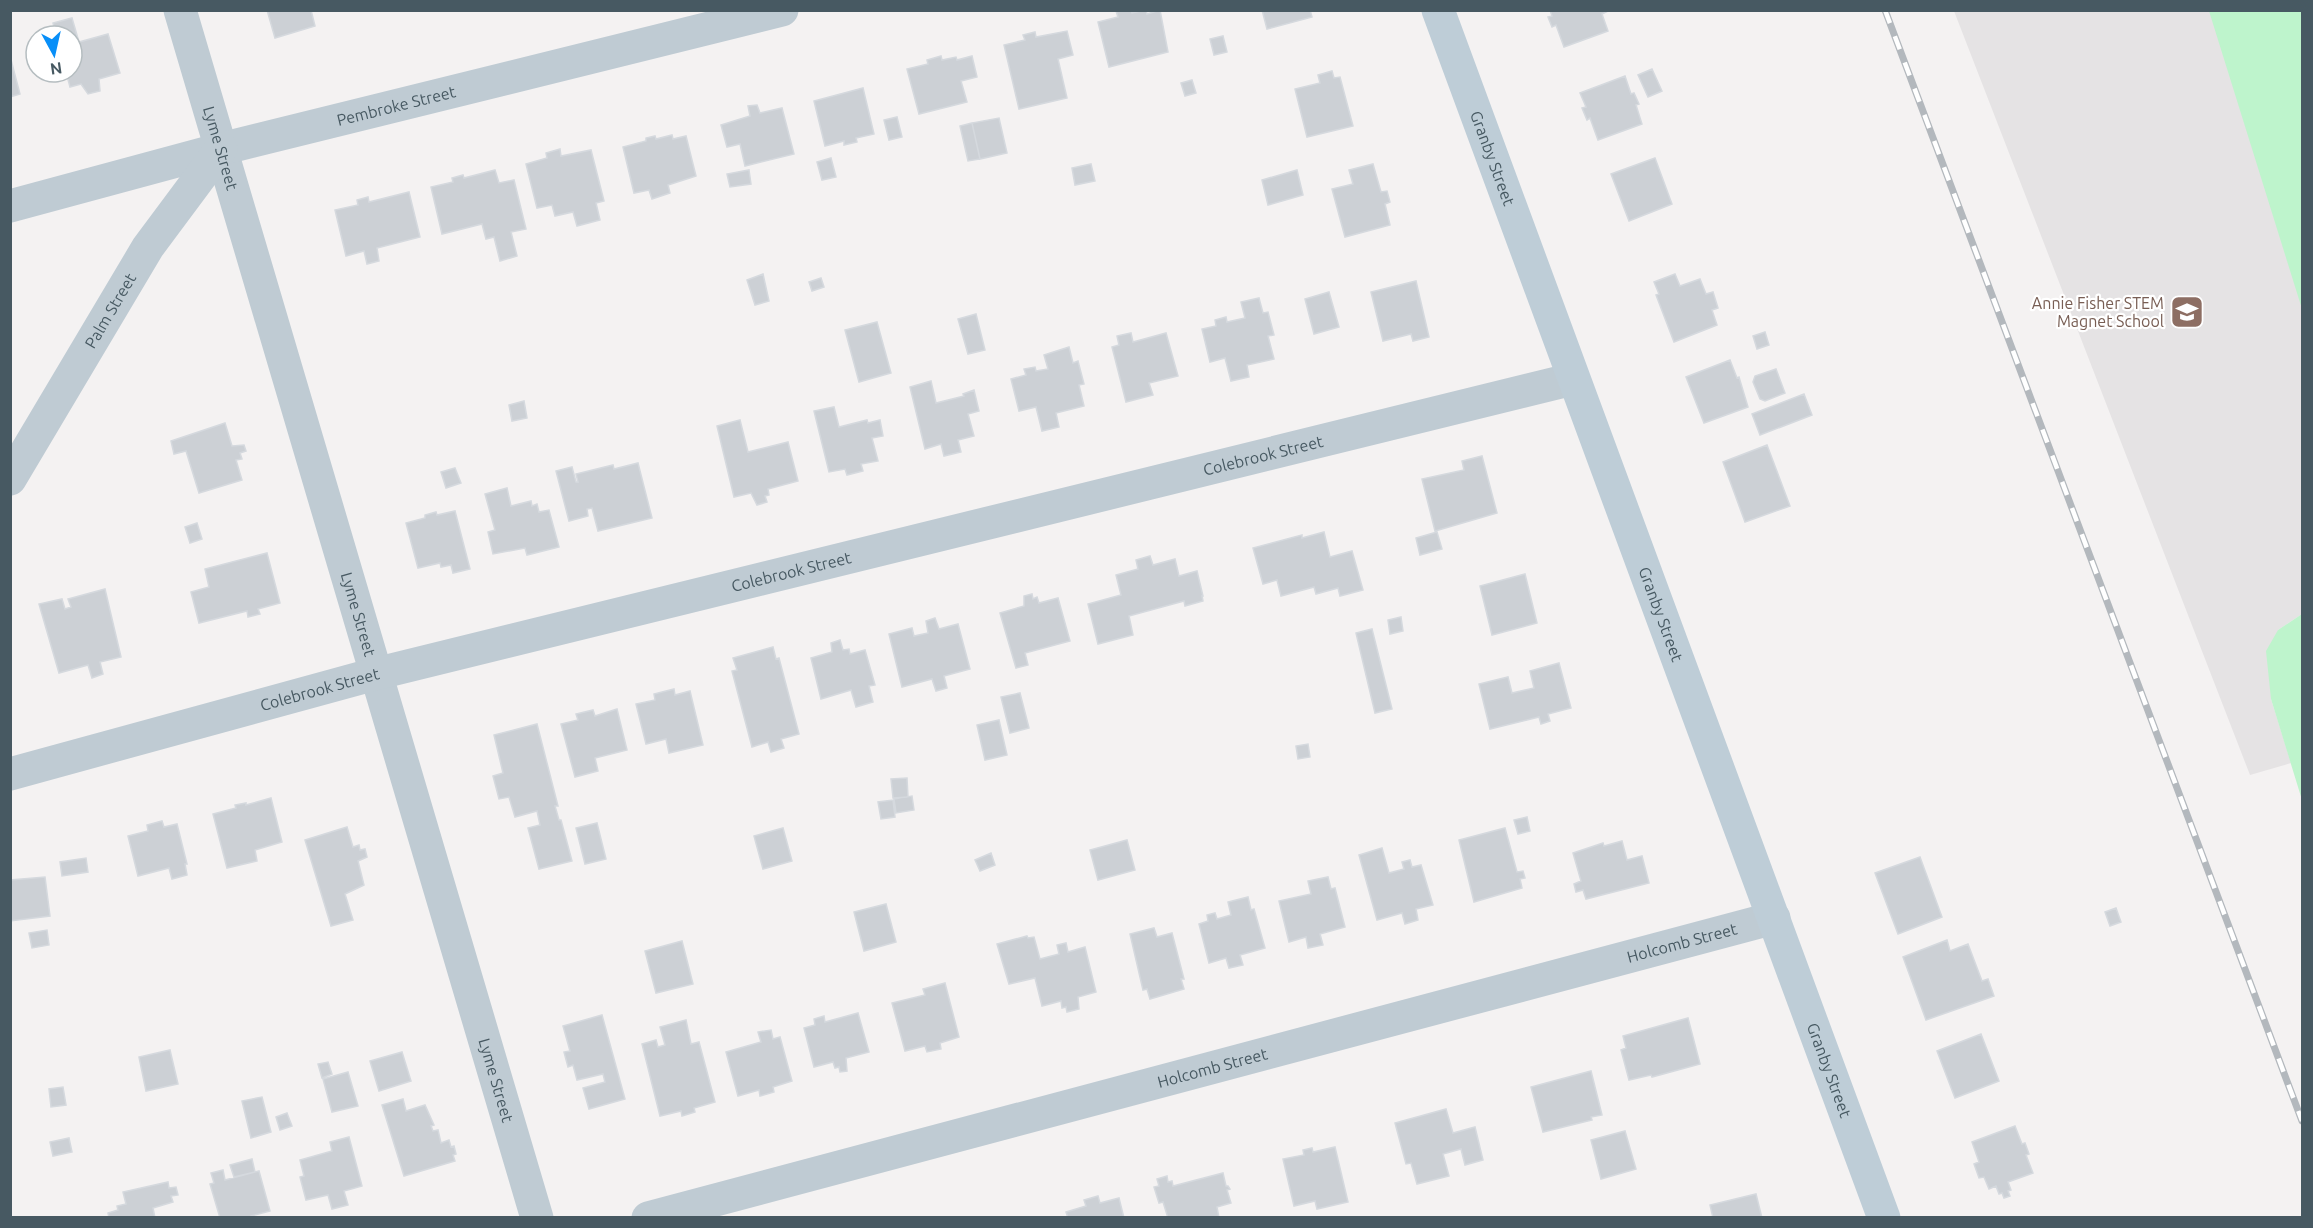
<svg xmlns="http://www.w3.org/2000/svg" width="2313" height="1228" viewBox="0 0 2313 1228" font-family="Ubuntu,sans-serif">
<style>
.education{fill:#e5e3e4}
.green{fill:#bef4cc}
.building{fill:#ccd0d5;stroke:#d5d9de;stroke-width:1.5}
.lines{fill:none;stroke-linecap:round;stroke-linejoin:round}
.street{stroke:#bfcbd3;stroke-width:33}
.secondary{stroke:#becdd7;stroke-width:33}
.rail-casing{stroke:#b3b8bd;stroke-width:7}
.rail{stroke:#fff;stroke-width:4.5;stroke-dasharray:14;stroke-linecap:butt}
.labels{text-anchor:middle;stroke-width:4.5;stroke-linejoin:round;paint-order:stroke}
.street-label{font-size:16px;fill:#475962;stroke:#fff}
.education-label{font-size:16px;fill:#785e54;stroke:#fff;text-anchor:end}
</style>
<rect width="100%" height="100%" fill="#f4f2f2"/>
<path class="education" d="M1954 11H2302V614L2278 630 2271 699 2291 763 2250 775Z"/>
<path class="green" d="M2209 11H2302V309Z
M2302 614V800L2271 699 2266 651 2278 630Z"/>
<path class="building" d="M267 10H311L315 26 275 38Z
M1131 10 1132 13 1146 10 1147 14 1160 10 1168 52 1109 67 1098 22 1118 17 1116 11Z
M1262 10H1310L1312 17 1267 29Z
M1550 10H1610L1602 14 1608 31 1564 47 1556 25 1552 27 1548 17 1552 16Z
M72 18 79 42 108 34 120 73 99 79 100 91 88 94 81 84 70 87 66 72H72V36H56L53 23Z
M1067 31 1073 55 1058 59 1067 98 1019 109 1004 45 1025 40 1023 35 1035 32 1036 37Z
M1223 36 1227 52 1214 55 1210 39Z
M10 56 20 94 10 97Z
M941 56 942 60 956 57 957 60 972 56 977 77 961 81 967 102 919 114 907 69 928 64 927 60Z
M1652 69 1662 91 1648 97 1638 75Z
M1332 71 1334 78 1340 77 1353 126 1307 137 1295 89 1320 83 1318 75Z
M1625 76 1631 94 1634 93 1639 104 1636 105 1642 124 1598 140 1590 118 1587 120 1582 108 1586 107 1580 93Z
M1192 80 1196 93 1185 96 1181 83Z
M863 88 874 134 856 138 857 142 844 145V141L825 146 814 101Z
M757 105 760 113 782 108 794 154 745 166 740 144 727 147 721 125 750 116 748 106Z
M897 117 902 137 889 140 884 120Z
M999 118 1007 153 980 159 972 123Z
M972 123 980 159 968 161 960 126Z
M672 135 673 139 686 136 696 176 668 185 670 193 652 199 649 190 634 193 623 147 646 141V138L655 136 656 139Z
M560 149 561 156 591 150 604 201 596 203 600 220 577 226 573 212 555 216 552 205 537 208 526 164 547 158 546 153Z
M831 158 836 177 822 180 817 162Z
M1655 158 1672 204 1629 221 1611 174Z
M1091 164 1095 181 1075 185 1072 168Z
M1373 164 1381 192 1387 191 1390 202 1385 204 1390 225 1345 237 1332 189 1353 184 1349 170Z
M495 170 499 183 514 180 526 229 511 232 517 256 500 261 494 237 486 239 482 224 442 234 431 187 453 182 452 178 463 175 464 178Z
M749 170 751 184 730 187 727 174Z
M1297 170 1303 195 1268 205 1262 180Z
M409 192 420 237 377 248 379 261 367 264 364 251 346 256 335 210 358 205 357 200 368 197 369 202Z
M763 274 769 301 755 305 747 280Z
M1675 274 1680 286 1700 279 1706 294 1713 292 1718 308 1712 310 1717 325 1674 342 1656 295 1659 294 1654 282Z
M821 278 824 287 812 291 809 282Z
M1416 281 1429 337 1413 341 1411 334 1383 341 1371 292Z
M1329 292 1339 327 1314 334 1305 299Z
M1259 298 1263 313 1268 312 1274 335 1268 336 1274 359 1247 365 1249 377 1231 381 1225 358 1210 362 1202 329 1216 326 1215 320 1226 317 1227 322 1245 318 1241 302Z
M976 314 985 350 968 354 958 319Z
M877 322 891 373 859 382 845 330Z
M1765 332 1769 345 1757 349 1753 336Z
M1131 333 1133 342 1166 333 1178 376 1149 383 1153 395 1126 402 1112 347 1119 345 1117 336Z
M1069 347 1073 363 1078 361 1084 384 1079 385 1084 406 1056 413 1059 427 1042 431 1036 407 1019 411 1011 379 1026 375 1024 369 1035 367 1036 371 1048 369 1044 355Z
M1730 360 1737 378 1739 377 1748 407 1704 423 1686 377Z
M1776 369 1785 393 1765 401 1760 399 1753 382 1755 376Z
M931 381 936 403 964 396 963 394 974 390 979 411 968 414 974 436 958 440 961 452 944 456 941 444 925 449 910 387Z
M1804 394 1812 415 1760 435 1752 414Z
M524 401 527 418 512 421 509 405Z
M834 407 839 427 867 420 868 423 880 420 883 436 872 438 878 461 861 464 863 471 847 475 845 469 829 472 814 411Z
M740 420 748 452 788 442 798 481 768 489 769 495 765 496 767 502 757 505 751 493 734 497 717 426Z
M225 423 232 446 244 445 246 451 240 453 242 459 236 460 242 480 199 493 186 451 174 454 171 441Z
M1767 445 1790 506 1745 522 1723 462Z
M1482 456 1497 513 1435 531 1422 479 1464 470 1462 461Z
M638 463 652 518 598 531 592 508 587 509 588 516 569 521 556 471 572 467 576 482H578L576 474 613 465 614 469Z
M455 468 461 483 446 488 441 472Z
M507 488 511 506 531 501 532 506 537 504 539 512 549 510 559 547 527 555 525 548 493 554 488 532 495 530 485 494Z
M455 511 470 569 453 573 451 565 441 567 440 563 418 568 406 523 425 518V515L436 512 437 515Z
M197 523 202 539 190 543 185 527Z
M1324 532 1330 557 1352 551 1363 590 1340 596 1338 588 1316 594 1314 587 1281 596 1277 580 1263 584 1253 548 1302 535V538Z
M1437 532 1442 549 1420 555 1416 538Z
M267 553 280 603 258 609 260 614 248 617 247 611 199 623 191 592 209 587 205 569Z
M1150 556 1153 565 1175 559 1179 576 1197 571 1203 596H1202L1203 601 1185 606 1184 601 1129 616 1133 635 1098 644 1088 604 1121 595 1116 575 1138 569 1136 560Z
M1525 574 1537 623 1492 635 1480 586Z
M105 589 121 657 100 662 103 674 92 678 88 665 59 673 39 604 62 599 65 609 71 607 68 599Z
M1032 594 1033 599 1037 597 1039 603 1058 598 1070 641 1025 653 1028 665 1016 668 1000 613 1024 606V596Z
M1401 617 1403 631 1390 634 1388 620Z
M935 618 939 629 958 624 970 669 944 676 947 688 936 691 932 679 902 687 889 634 912 628 914 636 928 633 926 621Z
M1372 629 1392 709 1375 713 1356 633Z
M840 640 843 650 849 649 850 654 865 650 875 685 869 686 873 702 856 707 851 690 821 699 811 658 832 652 831 643Z
M773 647 776 659 779 658 799 734 781 739 784 748 771 752 768 742 752 747 732 671 737 670 733 658Z
M1559 663 1571 708 1548 714 1550 721 1541 724 1539 717 1490 729 1479 684 1508 677 1512 693 1534 688 1530 671Z
M674 689 675 695 690 691 703 745 669 753 666 739 646 744 636 704 655 700 654 694Z
M1020 693 1029 728 1010 733 1001 697Z
M617 709 627 750 595 758 598 771 575 777 561 724 578 720 576 714 593 710 595 716Z
M999 720 1007 755 985 760 977 725Z
M537 724 558 806H555L559 820H561L572 861 539 869 528 828 540 825 537 811 515 817 509 797 499 799 493 776 503 773 494 735Z
M1308 744 1310 757 1298 759 1296 746Z
M907 778 908 797 893 798 891 779Z
M912 796 914 810 896 813 894 799Z
M271 798 282 842 255 850 257 861 227 868 213 814 236 808 235 805 246 803V805Z
M893 800 895 817 881 819 878 802Z
M1527 817 1530 831 1518 834 1514 820Z
M162 821 164 827 177 824 187 864H185L187 875 172 879 169 868 138 876 128 836 148 831 147 825Z
M597 823 606 859 585 864 576 828Z
M347 827 353 847 359 845 360 850 365 849 367 857 358 861 364 885 345 894 353 920 331 926 305 840Z
M783 828 792 861 763 869 754 836Z
M1505 828 1517 872 1523 871 1525 878 1520 879 1522 888 1474 902 1459 840Z
M1127 840 1135 870 1098 880 1090 850Z
M1622 841 1627 860 1642 856 1649 883 1586 899 1583 890 1576 892 1574 884 1581 881 1573 853 1603 843 1604 846Z
M1382 848 1389 873 1404 869 1402 862 1410 860 1412 867 1421 865 1433 905 1416 909 1418 920 1405 924 1402 913 1377 920 1359 855Z
M991 853 995 865 980 871 975 860Z
M1920 857 1942 917 1898 934 1875 873Z
M86 858 88 872 62 876 60 862Z
M45 877 50 916 10 921V880Z
M1328 877 1331 889 1335 888 1345 927 1320 934 1323 945 1308 948 1306 937 1289 942 1279 901 1311 894 1308 881Z
M1248 897 1251 910 1254 909 1265 948 1240 955 1243 965 1229 968 1226 958 1209 963 1199 924 1208 921 1207 915 1215 913 1217 919 1231 915 1228 902Z
M886 904 896 942 864 951 854 912Z
M2116 908 2121 922 2110 926 2105 912Z
M1154 928 1157 937 1172 933 1184 979H1181L1184 989 1150 999 1147 989 1143 990 1130 934Z
M47 930 49 945 32 948 29 933Z
M1027 936 1028 938 1034 937 1040 959 1059 954 1057 945 1066 943 1068 952 1085 947 1096 992 1078 997 1079 1009 1067 1012 1066 1007 1062 1008 1061 1001 1042 1006 1035 978 1009 984 997 944Z
M1947 940 1950 951 1968 944 1982 981 1988 979 1994 996 1926 1020 1903 957Z
M682 941 693 984 656 993 645 951Z
M945 983 959 1037 940 1043 941 1049 927 1052 925 1046 905 1051 892 1003 925 995 923 989Z
M858 1013 869 1052 846 1058 847 1071 840 1072 839 1067 835 1068 833 1062 814 1067 804 1028 815 1025 814 1019 824 1016 825 1022Z
M602 1015 625 1099 589 1109 583 1088 605 1082 603 1074 577 1080 573 1065 568 1067 564 1052 570 1051 563 1026Z
M1688 1018 1700 1064 1652 1077 1651 1075 1629 1080 1621 1050 1626 1048 1623 1036Z
M686 1020 691 1044 699 1042 715 1102 694 1108 695 1112 682 1116 681 1111 660 1116 642 1044 656 1040 658 1047 665 1045 660 1027Z
M771 1030 773 1039 780 1037 792 1081 773 1087 774 1092 760 1096 759 1090 738 1096 726 1052 761 1042 758 1032Z
M1981 1034 1999 1081 1955 1098 1937 1051Z
M170 1050 178 1084 146 1091 139 1057Z
M402 1052 411 1081 379 1091 370 1061Z
M328 1062 332 1074 322 1078 318 1064Z
M1591 1071 1602 1115 1591 1117 1592 1120 1543 1132 1531 1087Z
M348 1072 358 1106 332 1112 323 1079Z
M63 1087 66 1105 51 1107 49 1089Z
M262 1097 271 1132 251 1138 242 1101Z
M403 1099 406 1111 425 1105 434 1125 431 1126 433 1131 438 1130 441 1143 449 1140 451 1147 454 1146 456 1154 453 1155 455 1161 404 1176 382 1105Z
M1446 1109 1453 1133 1475 1127 1483 1160 1465 1165 1461 1149 1443 1154 1449 1176 1417 1184 1411 1163 1406 1164 1395 1123Z
M287 1113 292 1126 280 1130 276 1117Z
M2015 1126 2022 1144 2025 1143 2029 1154 2026 1155 2033 1173 2008 1182 2011 1190 2008 1191 2010 1196 2004 1198 2002 1193 1999 1194 1996 1186 1989 1189 1984 1177 1979 1178 1974 1164 1979 1162 1972 1142Z
M1625 1131 1636 1169 1601 1179 1591 1140Z
M349 1137 362 1186 344 1191 348 1205 332 1209 328 1195 306 1200 300 1177 304 1176 300 1160 332 1151 330 1142Z
M69 1138 72 1152 53 1156 50 1142Z
M1335 1147 1348 1202 1317 1209 1315 1201 1294 1206 1283 1159 1304 1155 1303 1150 1312 1148 1313 1152Z
M252 1159 255 1172 234 1177 230 1165Z
M223 1170 225 1180 259 1171 270 1211 251 1216 252 1218H220L210 1184 214 1183 211 1173Z
M1223 1173 1226 1186H1228L1230 1189 1227 1190 1231 1203 1217 1207 1219 1218H1168L1163 1202 1159 1203 1154 1187 1159 1186 1157 1179 1167 1176 1168 1182 1172 1181 1173 1186Z
M168 1182 169 1188 176 1187 178 1195 171 1196 173 1202 153 1208 155 1218H109L108 1213 118 1210 117 1206 126 1204 123 1192Z
M1756 1194 1762 1218H1713L1710 1205Z
M1098 1196 1100 1203 1119 1198 1124 1218H1068L1066 1212 1086 1206 1084 1200Z"/>
<g class="lines">
<g class="street">
<path id="s1" d="M180 10 537 1218"/>
<path id="s2" d="M10 206 221 149 782 10"/>
<path id="s3" d="M10 479 148 247 221 149"/>
<path id="s4" d="M10 774 375 674 1573 379"/>
<path id="s5" d="M648 1218 1774 918"/>
</g>
<path class="secondary" id="s6" d="M1438 10 1884 1218"/>
<defs>
<path id="rail" d="M1885 10 2302 1121"/>
</defs>
<use href="#rail" class="rail-casing"/>
<use href="#rail" class="rail"/>
</g>
<defs>
<symbol id="school-square" viewBox="-11 -11 22 22"><rect x="-9" y="-9" width="18" height="18" rx="4" fill="#8d6e63" stroke="#fff"/><path d="M0-5L7-2L0 1L-7-2ZM-4 1L0 2.5L4 1V4Q0 6-4 4Z" fill="#fff"/></symbol>
</defs>
<g fill-rule="evenodd">
<use href="#school-square" x="2168" y="293" width="38" height="38"/>
</g>
<g class="labels">
<g class="street-label">
<text dy="6" stroke="none"><textPath href="#s2" startOffset="399">Pembroke Street</textPath></text>
<text dy="6" stroke="none"><textPath href="#s1" startOffset="144">Lyme Street</textPath></text>
<text dy="6" stroke="none"><textPath href="#s6" startOffset="158">Granby Street</textPath></text>
<text dy="6" stroke="none"><textPath href="#s3" startOffset="196">Palm Street</textPath></text>
<text dy="6" stroke="none"><textPath href="#s4" startOffset="1293">Colebrook Street</textPath></text>
<text dy="6" stroke="none"><textPath href="#s4" startOffset="807">Colebrook Street</textPath></text>
<text dy="6" stroke="none"><textPath href="#s1" startOffset="630">Lyme Street</textPath></text>
<text dy="6" stroke="none"><textPath href="#s6" startOffset="644">Granby Street</textPath></text>
<text dy="6" stroke="none"><textPath href="#s4" startOffset="321">Colebrook Street</textPath></text>
<text dy="6" stroke="none"><textPath href="#s5" startOffset="1070">Holcomb Street</textPath></text>
<text dy="6" stroke="none"><textPath href="#s5" startOffset="584">Holcomb Street</textPath></text>
<text dy="6" stroke="none"><textPath href="#s6" startOffset="1130">Granby Street</textPath></text>
<text dy="6" stroke="none"><textPath href="#s1" startOffset="1116">Lyme Street</textPath></text>
</g>
<g class="education-label">
<text x="2164" y="309">Annie Fisher STEM<tspan x="2164" dy="18">Magnet School</tspan></text>
</g>
</g>
<rect width="2313" height="1228" fill="none" stroke="#475962" stroke-width="24"/>
<g transform="translate(54 54) rotate(172)"><circle r="28" fill="#ffffff" stroke="#b5bdc0" stroke-width="1.5"/>
<path d="M0-4.5L10 22L0 15L-10 22Z" fill="#088ff8"/>
<text y="-9" font-size="16" font-weight="bold" text-anchor="middle" fill="#475962">N</text>
</g>
</svg>
